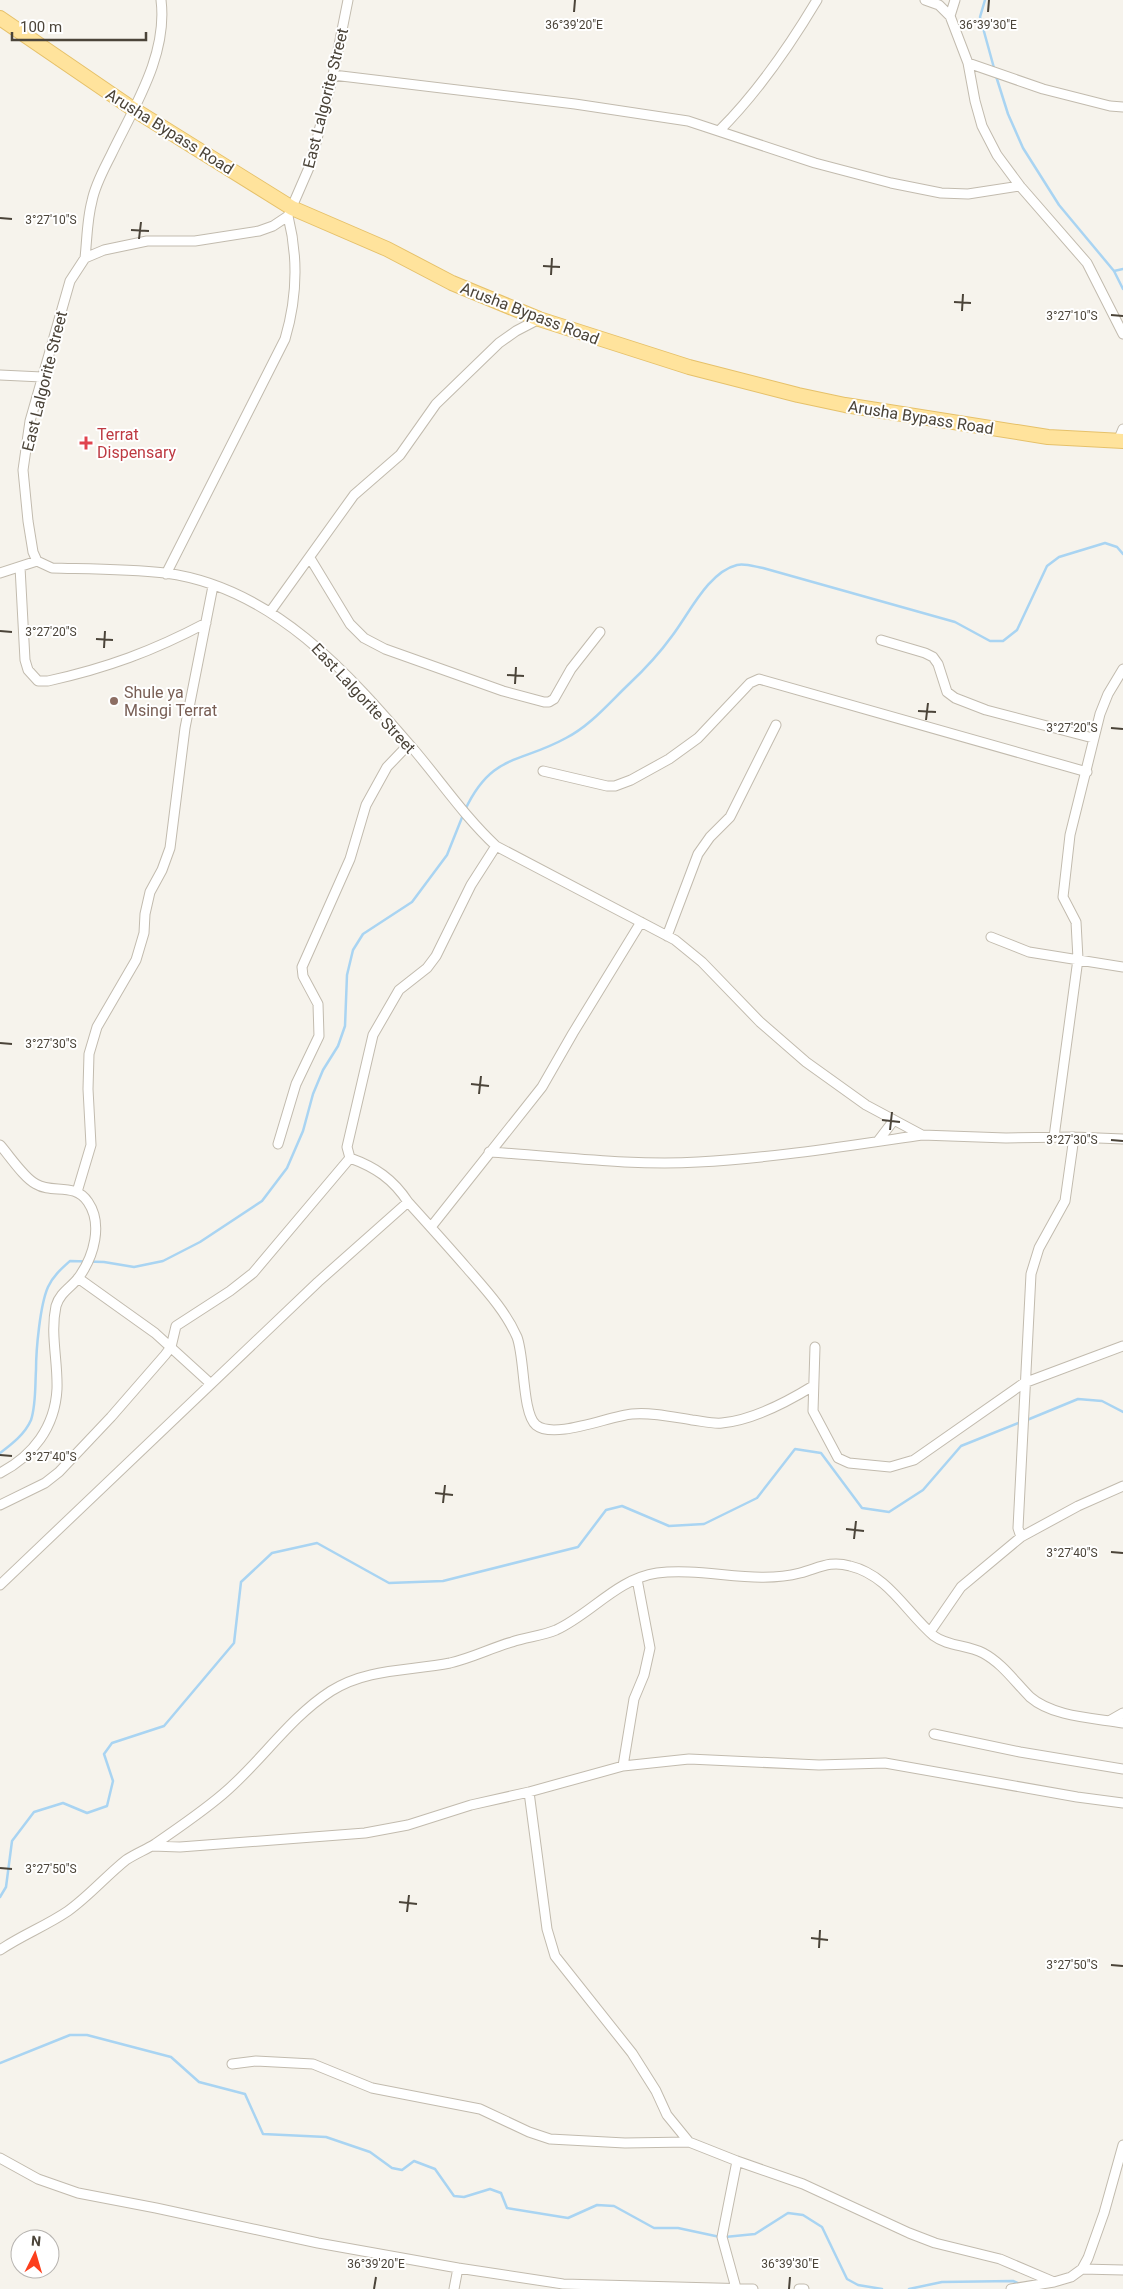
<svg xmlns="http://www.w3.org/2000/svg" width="1123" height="2289" viewBox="0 0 1123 2289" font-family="Roboto,sans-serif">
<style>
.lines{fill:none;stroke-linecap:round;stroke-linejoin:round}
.stream{stroke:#a9d4f2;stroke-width:2.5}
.minor-casing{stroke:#c2bbae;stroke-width:11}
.primary-casing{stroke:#e6c16a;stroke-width:16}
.minor{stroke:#fff;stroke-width:9}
.primary{stroke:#ffe39c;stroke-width:14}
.ticks{fill:none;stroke:#4b4439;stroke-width:2}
.health-dot{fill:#e0444e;stroke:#fff;stroke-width:2}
.education-dot{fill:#8d6e63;stroke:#fff;stroke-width:2}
.labels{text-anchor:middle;stroke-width:4;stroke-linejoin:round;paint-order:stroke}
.street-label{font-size:16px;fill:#4b4439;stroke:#fff}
.health-label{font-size:16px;fill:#be3a42;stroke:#fff;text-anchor:start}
.education-label{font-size:16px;fill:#785e54;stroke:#fff;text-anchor:start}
.ticks-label{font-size:12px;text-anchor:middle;fill:#4b4439;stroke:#fff;stroke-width:4;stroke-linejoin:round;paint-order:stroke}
</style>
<rect width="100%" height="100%" fill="#f6f3ec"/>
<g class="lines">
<path class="stream" d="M985 0 980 17 994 68
M996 76 1008 114 1023 148 1059 205 1114 271 1123 289
M1114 271 1123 269
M465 810C492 753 519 764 566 738 590 726 610 702 629 684 645 669 659 654 672 636 689 614 708 572 737 565 745 563 756 567 763 568L955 622 990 641H1003L1017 630 1047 566 1059 557 1105 543 1117 547 1123 554
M1027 1420 1078 1399 1102 1401 1123 1412
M0 1453C12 1444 25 1434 31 1420 36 1405 35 1386 36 1370 36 1350 40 1305 48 1287 53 1276 61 1269 70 1261L104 1262 134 1267 163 1261 200 1242 262 1201 287 1168 303 1131 313 1094 323 1070 338 1046 345 1026 347 975 353 950 363 934 412 902 447 855 463 815
M0 1897 6 1887 12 1841 34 1812 63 1803 87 1813 107 1806 113 1781 104 1754 112 1743 164 1726 234 1643 241 1582 272 1553 317 1543 389 1583 443 1581 578 1547 606 1510 622 1506 669 1526 704 1524 757 1498 795 1449 821 1453 862 1508 889 1512 923 1490 961 1446 1021 1422
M0 2063 70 2035H87L171 2057 199 2082 245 2094 263 2134 326 2137 370 2152 392 2168 402 2170 414 2161 435 2169 454 2196 464 2197 490 2189 501 2193 507 2208 568 2218 597 2205 614 2206 654 2228H678L720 2237
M725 2237 755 2234 788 2213 803 2215 822 2227 847 2279 858 2285 882 2289
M909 2289 942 2282 1013 2281 1020 2284"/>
<defs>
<path id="minor" d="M348 0 333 75 311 163 288 216 273 226 259 231 195 241H147L104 250 85 258 70 281 30 421 23 470 28 521 33 552 37 561 52 568C89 569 128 569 165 573 273 587 348 673 415 751 442 783 465 817 496 846L675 940 702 962 760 1022 806 1062 866 1105 922 1135 1006 1138 1074 1137 1123 1139
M925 0 939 5 950 16
M955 0 950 16 968 63 975 101 982 126 997 155 1020 186 1087 263 1123 334
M968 63 1043 89 1110 106 1123 107
M333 75 575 104 688 121 815 163 891 183 941 193 968 194 1020 186
M719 131C757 93 789 47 817 0
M85 258C87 240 87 219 92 201 95 185 104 169 111 155 134 107 168 55 161 0
M0 375 42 377
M1118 441 1123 429
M310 558 350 624 364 638 385 649 503 691 544 702H549L554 699 571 669 600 632
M20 567 25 660 28 670 38 681H48C107 668 153 651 206 623
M0 573 37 561
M166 574 285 339C297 299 298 256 288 216
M270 612 354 495 400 455 436 404 499 343 516 331 539 319
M881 640 925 653 933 657 938 664 947 692 955 698 986 710 1093 738
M543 771 607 786H615L631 780 669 759 698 738 750 683 759 679 1087 772
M496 846 471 885 436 956 427 968 399 990 373 1035 347 1147 350 1158C375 1167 393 1179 408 1202 427 1223 447 1245 466 1267 485 1289 505 1310 517 1337 525 1358 522 1413 536 1425 554 1440 609 1416 632 1414 651 1412 673 1417 692 1420 702 1421 712 1424 722 1423 753 1420 787 1402 813 1386
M667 936 698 854 710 837 730 817 776 725
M991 937 1029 952 1123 967
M1054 1137 1078 959 1076 922 1063 897 1070 835 1100 714 1108 694 1123 669
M878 1141 894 1120
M278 1144 296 1084 319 1036 318 1004 303 976 302 967 350 859 366 805 387 767 409 744
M0 1145C9 1155 24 1178 36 1184 52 1194 75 1182 88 1202 103 1224 94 1256 79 1277 72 1287 60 1292 56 1306 50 1334 58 1361 57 1389 55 1427 33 1456 0 1473
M489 1152C558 1156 629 1166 698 1162 773 1158 847 1146 922 1135
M77 1192 91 1145 88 1089 89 1054 97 1027 136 960 144 933 145 914 150 892 162 870 170 848 185 728 213 586
M431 1227 542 1087 573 1033 641 922
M78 1278 155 1333 211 1384
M815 1347 813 1411 838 1458 849 1463 890 1467 914 1460 1024 1383 1123 1346
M0 1505 45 1483 59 1472 111 1417 165 1355 171 1347 176 1326 230 1291 253 1273 350 1158
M1021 1537 1018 1528 1031 1274 1039 1248 1065 1201 1074 1137
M0 1585 318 1282 408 1202
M930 1632 961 1587 1021 1537 1078 1506 1123 1486
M1109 1721 1123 1713
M934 1734 1020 1752 1123 1769
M623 1766 634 1699 644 1675 650 1648 637 1579
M529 1792 547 1929 555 1956 632 2053 656 2091 667 2115 689 2142 737 2161 803 2184 909 2233 935 2243 1000 2259 1054 2282
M152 1846 180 1847 365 1833 408 1825 471 1805 529 1792 623 1766 689 1759 819 1765 885 1763 1077 1797 1123 1803
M0 1950C22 1935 46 1926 68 1911 89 1896 106 1876 126 1860 135 1854 145 1850 155 1844 177 1829 203 1811 223 1794 261 1762 289 1718 331 1691 367 1668 410 1671 450 1663 472 1658 491 1648 512 1642 526 1637 542 1636 556 1630 591 1614 617 1579 657 1573 704 1567 755 1585 800 1573 819 1568 830 1560 850 1566 888 1575 906 1612 934 1636 947 1646 967 1645 983 1653 1002 1663 1015 1682 1030 1697 1053 1717 1094 1718 1123 1723
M232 2064 256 2061 313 2064 372 2088 480 2109 529 2132 550 2139 625 2143 689 2142
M0 2158 38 2179 78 2193 156 2208 318 2243 458 2268 563 2284 753 2289
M1082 2269 1123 2270
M736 2288 722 2237 737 2161
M454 2289 458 2268
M799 2289H804
M1011 2289 1054 2282 1071 2277 1082 2269 1088 2258 1104 2213 1123 2145"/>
<path id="primary" d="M0 18 133 109 292 208 387 249 452 283 539 319 689 367 798 395 845 405 1048 437 1123 441"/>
</defs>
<use href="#minor" class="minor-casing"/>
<use href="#primary" class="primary-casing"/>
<use href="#minor" class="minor"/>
<use href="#primary" class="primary"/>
</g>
<path class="ticks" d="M574 12 575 0M988 12 989 0M0 218 12 219M131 230 149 231M139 239 141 222M543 266 560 267M551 275 552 258M954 302 971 303M962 311 963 294M1111 315 1123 316M0 631 12 632M96 639 113 640M104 648 105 631M507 675 524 676M515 684 516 667M918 711 936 712M926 720 928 703M1111 728 1123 729M0 1043 12 1044M471 1084 489 1086M479 1094 481 1076M882 1120 900 1122M890 1130 892 1112M1111 1140 1123 1141M0 1455 12 1456M435 1493 453 1495M443 1503 445 1485M846 1529 864 1531M854 1539 856 1521M1111 1552 1123 1553M0 1868 12 1869M399 1902 417 1904M407 1912 409 1895M811 1938 828 1940M819 1948 820 1930M1111 1965 1123 1966M374 2289 376 2277M789 2289 790 2277"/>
<path class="health-dot" d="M83.5 435.5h5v5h5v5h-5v5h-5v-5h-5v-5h5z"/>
<circle class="education-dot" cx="114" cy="701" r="5"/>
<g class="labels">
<g class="street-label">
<text transform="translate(325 98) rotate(-76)" y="6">East Lalgorite Street</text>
<text transform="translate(170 131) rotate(32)" y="6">Arusha Bypass Road</text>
<text transform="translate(530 313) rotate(21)" y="6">Arusha Bypass Road</text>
<text transform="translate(44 381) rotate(-76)" y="6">East Lalgorite Street</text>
<text transform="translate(921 417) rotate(9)" y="6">Arusha Bypass Road</text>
<text transform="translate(364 698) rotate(47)" y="6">East Lalgorite Street</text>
</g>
<g class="health-label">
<text x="97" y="440">Terrat<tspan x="97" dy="18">Dispensary</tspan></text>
</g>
<g class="education-label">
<text x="124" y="698">Shule ya<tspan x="124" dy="18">Msingi Terrat</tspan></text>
</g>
</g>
<g class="ticks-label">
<text x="574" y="29">36°39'20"E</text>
<text x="988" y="29">36°39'30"E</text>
<text x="51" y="224">3°27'10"S</text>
<text x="1072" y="320">3°27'10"S</text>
<text x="51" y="636">3°27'20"S</text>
<text x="1072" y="732">3°27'20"S</text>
<text x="51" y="1048">3°27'30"S</text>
<text x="1072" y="1144">3°27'30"S</text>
<text x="51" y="1461">3°27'40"S</text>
<text x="1072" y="1557">3°27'40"S</text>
<text x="51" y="1873">3°27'50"S</text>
<text x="1072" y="1969">3°27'50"S</text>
<text x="376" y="2268">36°39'20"E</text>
<text x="790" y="2268">36°39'30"E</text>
</g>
<g transform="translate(35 2254) rotate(5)"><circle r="24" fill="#ffffff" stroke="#b7b4b0"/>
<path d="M0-4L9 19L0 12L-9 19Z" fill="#fc3f1d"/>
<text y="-8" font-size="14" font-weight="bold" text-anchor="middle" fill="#4b4439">N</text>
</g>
<path d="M12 32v8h134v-8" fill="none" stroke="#4b4439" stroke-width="2.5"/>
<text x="20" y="32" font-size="15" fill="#4b4439" stroke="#ffffff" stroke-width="4" paint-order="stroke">100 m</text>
</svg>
